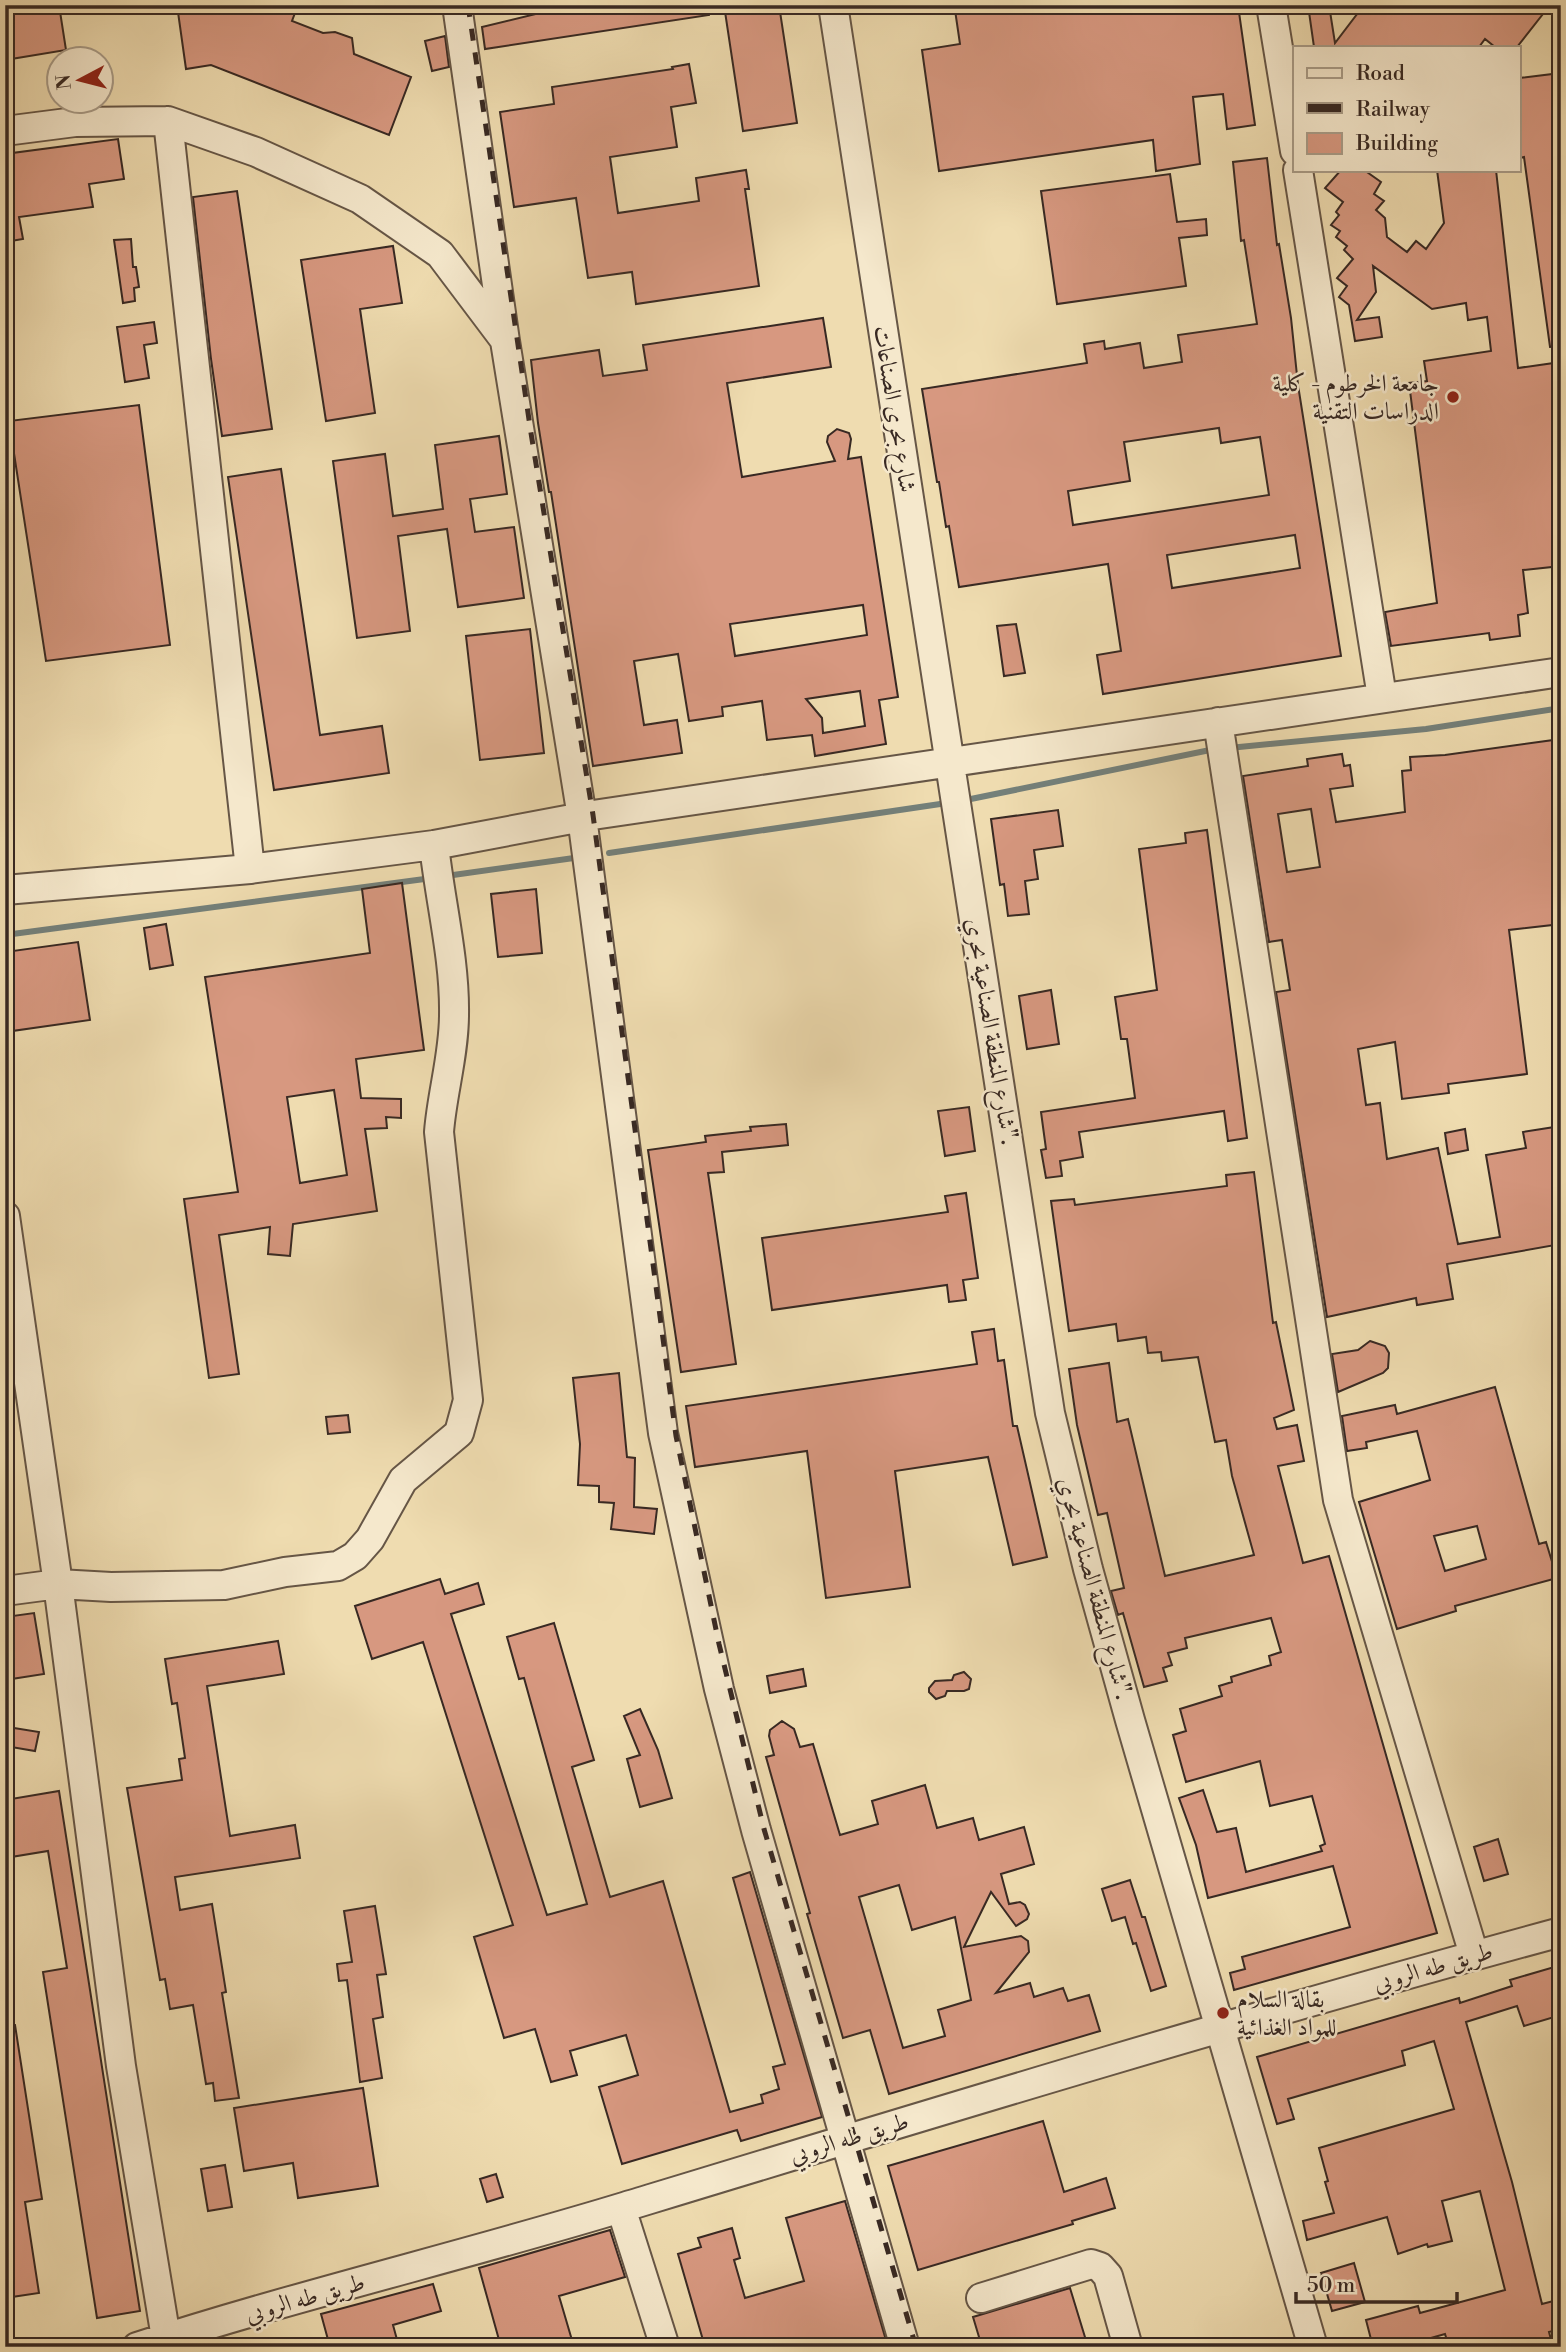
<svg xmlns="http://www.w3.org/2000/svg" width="1566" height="2352" viewBox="0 0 1566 2352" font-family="'Libre Bodoni',Amiri,serif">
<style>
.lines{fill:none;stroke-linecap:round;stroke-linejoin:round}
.stream{stroke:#74807a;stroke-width:6}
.building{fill:#d79880;stroke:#382923;stroke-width:2;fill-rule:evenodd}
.minor-casing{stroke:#665646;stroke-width:32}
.minor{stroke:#f5e8cc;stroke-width:28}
.rail{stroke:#382923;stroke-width:5;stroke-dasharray:12 12;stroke-linecap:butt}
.poi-dot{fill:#8f2418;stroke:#f5e8cc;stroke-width:2.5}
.labels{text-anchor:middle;stroke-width:5;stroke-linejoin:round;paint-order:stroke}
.poi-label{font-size:24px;fill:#382923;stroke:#f5e8cc;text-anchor:end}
.street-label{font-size:24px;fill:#382923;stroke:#f5e8cc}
</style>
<rect width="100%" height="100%" fill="#efdcb0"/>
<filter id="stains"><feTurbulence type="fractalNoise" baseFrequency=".00286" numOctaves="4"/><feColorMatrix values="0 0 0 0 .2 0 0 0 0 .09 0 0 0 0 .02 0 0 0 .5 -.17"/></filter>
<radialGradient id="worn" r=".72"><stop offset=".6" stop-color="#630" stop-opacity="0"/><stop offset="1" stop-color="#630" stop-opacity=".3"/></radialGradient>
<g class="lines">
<path class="stream" d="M1229 748 1426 729 1561 708
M961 801 1215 749
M609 853 947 803
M446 876 581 857
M5 935 432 878"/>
</g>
<path class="building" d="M5 5H59L66 50 5 60Z
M177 5H298L292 21 323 33 335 32 352 38 354 54 411 77 389 135 211 65 186 69Z
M543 5H708L709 15 485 49 482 27 544 12Z
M724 5H779L797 123 743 131Z
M985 5H1203L1204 9 1238 5 1255 125 1227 129 1223 94 1193 97 1200 164 1156 171 1153 140 939 171 922 50 960 44 955 10Z
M1308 5H1329L1335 43 1364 5H1550L1517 47H1495L1485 39 1479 47H1314Z
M445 36 449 67 432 71 425 41Z
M689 64 696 103 671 107 677 147 610 157 618 213 699 201 696 178 746 170 749 189H745L759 286 636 304 632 272 588 278 576 198 514 207 500 112 554 104 552 87 673 69 672 67Z
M1561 73V346L1550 347 1524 157 1520 158 1519 145V78Z
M118 139 124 179 89 184 93 207 19 217 23 239 5 242V154Z
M1267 158 1277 245 1279 244 1291 318 1298 385 1341 656 1103 694 1097 655 1121 651 1108 564 959 587 949 526 946 527 939 482H937L922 389 1087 363 1084 344 1104 341 1105 349 1140 343 1144 368 1182 362 1178 335 1257 324 1244 240 1241 241 1233 162ZM1219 428 1221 443 1260 437 1269 495 1073 525 1068 491 1130 481 1124 442ZM1295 535 1300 568 1172 588 1167 555Z
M1341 170H1364L1381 182 1374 194 1384 201 1376 210 1385 218 1387 237 1407 252 1416 241 1426 249 1444 223 1437 170H1496L1518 368 1561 362V566L1523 570 1528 613 1518 615 1520 636 1490 640 1489 633 1391 646 1385 612 1437 603 1409 383 1427 381 1424 361 1491 351 1487 317 1468 320 1466 303 1432 309 1373 266 1376 292 1357 320 1379 317 1382 337 1355 341 1349 305 1339 297 1347 286 1337 278 1353 259 1344 250 1347 246 1336 237 1340 231 1331 225 1339 215 1336 212 1343 202 1325 188Z
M1170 174 1177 222 1206 219 1207 235 1179 238 1186 286 1057 304 1041 191Z
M237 191 272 429 222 436 211 359 193 197Z
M131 239 133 267H136L139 287 134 288 135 301 123 303 114 240Z
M393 246 402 303 360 309 375 413 326 421 301 260Z
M823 318 831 367 727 383 742 477 835 461 827 442 828 436 837 429 849 433 851 439 848 459 861 457 898 697 879 700 886 744 815 756 812 735 767 740 762 701 722 707 723 716 689 721 678 654 634 661 644 725 677 720 682 753 593 766 551 492H549L538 423 531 360 599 350 603 376 647 370 643 345ZM863 605 867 635 735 656 730 624ZM860 691 865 726 823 733 822 718 806 699Z
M154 322 157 343 144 345 149 378 125 382 117 327Z
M139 405 170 645 46 661 9 421Z
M499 436 507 494 470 499 475 532 514 527 524 598 458 607 447 529 398 536 410 631 357 638 333 461 385 454 393 516 443 509 435 445Z
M281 469 320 735 382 726 389 773 274 790 228 477Z
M1016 624 1025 673 1004 676 997 626Z
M530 629 544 753 480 760 466 636Z
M1561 739V924L1509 930 1527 1074 1448 1084 1449 1093 1402 1099 1395 1042 1358 1049 1366 1105 1380 1103 1387 1159 1438 1148 1458 1244 1500 1237 1486 1155 1526 1148 1523 1132 1561 1126V1244L1447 1264 1453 1299 1417 1305 1416 1298 1327 1317 1276 992 1290 990 1282 940 1269 942 1243 776 1308 766 1307 759 1342 754 1344 766 1350 765 1353 786 1330 789 1336 822 1405 812 1402 771 1411 770 1410 757 1445 755ZM1311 809 1320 867 1287 872 1278 814Z
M1058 810 1063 846 1034 850 1038 879 1025 881 1029 914 1008 916 1004 884 1000 885 991 819Z
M1207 830 1247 1138 1228 1141 1224 1111 1079 1132 1083 1157 1060 1161 1062 1176 1046 1178 1041 1150 1046 1149 1041 1112 1135 1098 1127 1039H1121L1115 997 1157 990 1139 849 1186 843 1185 833Z
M402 883 424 1050 356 1059 361 1098 401 1099V1118L386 1117 387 1128 365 1129 377 1211 293 1224 290 1256 268 1254 270 1227 219 1235 239 1374 209 1378 184 1199 238 1192 205 977 370 953 362 889ZM334 1090 347 1175 300 1183 287 1097Z
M536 889 542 953 498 957 491 894Z
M166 924 173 965 150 969 144 928Z
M78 942 90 1020 12 1031 5 983V952Z
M1051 990 1059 1044 1027 1049 1019 996Z
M969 1107 975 1151 945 1156 938 1111Z
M786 1124 788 1145 722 1152 724 1172 708 1173 736 1364 681 1372 648 1150 706 1142 705 1136 751 1131 750 1127Z
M1465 1129 1468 1150 1448 1154 1445 1133Z
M1254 1172 1273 1323 1276 1322 1294 1410 1274 1418 1277 1429 1297 1425 1304 1461 1278 1466 1303 1563 1329 1556 1437 1933 1234 1990 1230 1973 1245 1969 1242 1957 1350 1927 1333 1866 1208 1898 1196 1845 1179 1798 1203 1790 1217 1832 1236 1828 1246 1872 1322 1851 1320 1846 1325 1844 1312 1796 1270 1806 1260 1761 1186 1782 1173 1735 1186 1731 1180 1709 1222 1696 1219 1686 1232 1682 1231 1677 1271 1665 1269 1656 1281 1652 1271 1618 1185 1638 1187 1648 1168 1653 1172 1665 1163 1668 1167 1681 1144 1687 1123 1613 1118 1615 1111 1591 1124 1588 1107 1513 1098 1515 1077 1425 1069 1369 1109 1363 1117 1422 1128 1419 1165 1576 1254 1555 1232 1476 1226 1440 1215 1442 1198 1357 1162 1361 1161 1352 1148 1353 1146 1337 1118 1341 1116 1324 1069 1331 1051 1201 1074 1199 1075 1205 1227 1186 1226 1175Z
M966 1193 978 1278 963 1280 966 1300 949 1302 947 1285 772 1310 762 1238 948 1212 945 1196Z
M994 1329 998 1361 1004 1360 1013 1426H1017L1047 1557 1013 1565 988 1457 895 1471 910 1587 826 1598 807 1451 695 1467 686 1406 977 1364 972 1332Z
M1370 1341 1385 1346 1389 1353 1388 1368 1383 1373 1338 1392 1332 1354 1358 1350Z
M619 1373 627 1457 635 1458 634 1507 657 1509 654 1534 611 1529 614 1503 599 1502V1486L578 1485 580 1444 573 1378Z
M1495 1387 1539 1544 1546 1542 1557 1578 1455 1606 1456 1611 1397 1629 1359 1502 1430 1480 1417 1431 1366 1442 1367 1448 1347 1451 1342 1416 1395 1405 1397 1414ZM1477 1526 1486 1559 1445 1571 1434 1536Z
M348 1415 350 1432 328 1434 326 1417Z
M440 1579 445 1594 478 1583 484 1604 451 1614 547 1915 587 1904 524 1678 519 1679 507 1637 554 1623 594 1760 572 1767 610 1897 663 1881 730 2112 763 2103 761 2095 779 2089 773 2067 785 2064 733 1878 750 1872 822 2117 741 2141 737 2130 622 2164 599 2087 638 2075 626 2035 570 2051 577 2075 551 2082 535 2029 504 2038 474 1937 513 1925 423 1642 372 1659 355 1606Z
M34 1613 44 1674 5 1680V1617Z
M278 1641 284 1674 207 1686 230 1836 295 1825 300 1858 175 1877 180 1910 212 1904 226 1992 222 1993 239 2098 215 2101 213 2083 206 2084 193 2005 170 2009 165 1979 160 1980 127 1788 182 1780 179 1759 185 1758 177 1703 172 1704 165 1659Z
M803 1669 806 1686 770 1693 767 1676Z
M964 1672 971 1679 969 1689 964 1691H947L945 1696 936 1699 929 1692V1688L935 1681 952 1680 954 1675Z
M640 1709 658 1750 672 1798 640 1807 627 1759 640 1755 624 1716Z
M782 1721 794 1729 800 1747 813 1744 840 1835 878 1824 872 1801 925 1785 937 1828 973 1818 979 1840 1024 1827 1034 1864 1001 1874 1009 1904 1020 1902 1025 1905 1029 1914 1027 1919 1016 1926 991 1892 964 1947 1021 1936 1028 1941 1029 1952 996 1993 1030 1983 1034 1997 1063 1988 1068 2001 1089 1995 1100 2031 889 2094 870 2030 843 2038 807 1914 810 1913 766 1757 774 1755 769 1736 770 1730ZM899 1885 912 1930 955 1917 971 2000 938 2010 945 2036 903 2048 859 1897Z
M14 1728 39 1732 35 1751 11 1747Z
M59 1791 140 2311 97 2318 43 1972 67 1968 48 1851 5 1858V1800Z
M1498 1839 1508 1874 1484 1881 1474 1847Z
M1130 1880 1142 1917H1145L1166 1986 1151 1991 1136 1943 1133 1944 1125 1917 1112 1921 1102 1889Z
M375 1906 386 1974 377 1975 383 2017 373 2019 382 2078 360 2082 347 1980 339 1981 337 1964 352 1962 344 1911Z
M1561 1965V2015L1524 2026 1517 2006 1466 2022 1512 2182 1542 2304 1561 2299V2329L1549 2332 1553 2347H1449L1445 2334 1399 2347H1373L1366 2320 1418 2306 1420 2313 1505 2290 1480 2191 1442 2201 1452 2241 1428 2247 1427 2244 1398 2254 1387 2217 1307 2240 1303 2221 1334 2213 1325 2182 1328 2181 1319 2148 1454 2109 1434 2041 1402 2051 1405 2065 1288 2099 1294 2119 1277 2124 1257 2057 1459 1998 1460 2003 1512 1986 1510 1980Z
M15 2025 42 2199 25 2202 39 2293 5 2298V2026Z
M363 2088 378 2186 298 2198 293 2163 244 2171 234 2108Z
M1043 2121 1064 2192 1106 2178 1115 2208 1072 2221 1073 2224 918 2270 888 2166Z
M225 2165 232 2207 208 2211 201 2169Z
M496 2174 503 2197 487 2202 480 2179Z
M845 2201 888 2347H705L678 2254 701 2247 698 2238 732 2228 740 2258 734 2260 745 2298 804 2281 786 2218Z
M610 2230 625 2277 559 2296 574 2347H501L479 2268Z
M1354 2263 1365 2302 1332 2311 1321 2273Z
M433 2284 441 2311 393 2325 399 2347H330L321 2314Z
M1070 2288 1088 2347H982L973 2317Z"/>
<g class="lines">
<defs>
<path id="minor" d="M457 5 505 341 582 817 663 1433 719 1689 756 1830 905 2347
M833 5 1050 1413 1088 1569 1130 1720 1313 2347
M1271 5 1295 151
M168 121 250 869
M5 131 75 122 168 121 256 152 360 199 440 254 504 339
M1298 170 1382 697
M1218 722 1338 1500 1474 1955
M5 890 250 869 434 845 593 815 1561 672
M5 1216 58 1584 121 2066 166 2338
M5 1591 58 1584 111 1587 224 1585 285 1572 338 1566 355 1556 370 1539 403 1480 459 1433 468 1400 439 1132C442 1093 454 1055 454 1015 455 959 440 901 434 845
M621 2208 665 2347
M981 2298 1091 2264 1100 2267 1108 2276 1128 2347
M137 2347C298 2295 463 2256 624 2207 936 2112 1247 2017 1561 1932"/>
</defs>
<use href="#minor" class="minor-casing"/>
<use href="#minor" class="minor"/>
<path class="rail" d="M468 5 531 433 593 815 676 1436 719 1644 764 1829 916 2347"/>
</g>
<g class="poi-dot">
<circle cx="1453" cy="397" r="7"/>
<circle cx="1223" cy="2013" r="7"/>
</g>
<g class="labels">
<g class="poi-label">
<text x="1439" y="391">جامعة الخرطوم - كلية<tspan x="1439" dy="28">الدراسات التقنية</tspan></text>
<text x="1237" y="2007" text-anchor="start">بقالة السلام<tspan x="1237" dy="28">للمواد الغذائية</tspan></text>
</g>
<g class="street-label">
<text transform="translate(895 409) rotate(81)" y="8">شارع بحرى الصناعات</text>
<text transform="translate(992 1031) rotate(81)" y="8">شارع المنطقة الصناعية بحري".</text>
<text transform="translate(1095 1588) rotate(75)" y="8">شارع المنطقة الصناعية بحري".</text>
<text transform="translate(1433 1967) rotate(-16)" y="8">طريق طه الروبي</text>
<text transform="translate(849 2138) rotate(-17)" y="8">طريق طه الروبي</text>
<text transform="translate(305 2298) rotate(-16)" y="8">طريق طه الروبي</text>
</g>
</g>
<rect width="1566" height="2352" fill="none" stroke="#efdcb0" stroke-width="28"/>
<rect x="7" y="7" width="1552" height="2338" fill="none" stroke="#382923" stroke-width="3.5"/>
<rect x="14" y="14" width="1538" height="2324" fill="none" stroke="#382923" stroke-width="2"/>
<rect x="1293" y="46" width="228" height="126" fill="#f5e8cc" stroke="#a99c88" stroke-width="2"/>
<rect x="1307" y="68" width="35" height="10" fill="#f5e8cc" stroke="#a99c88" stroke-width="2"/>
<text x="1356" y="80" font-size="21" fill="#382923">Road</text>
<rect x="1307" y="103" width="35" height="10" fill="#382923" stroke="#a99c88" stroke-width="2"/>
<text x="1356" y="116" font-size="21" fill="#382923">Railway</text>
<rect x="1307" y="133" width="35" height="21" fill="#d79880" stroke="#a99c88" stroke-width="2"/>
<text x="1356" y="150" font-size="21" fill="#382923">Building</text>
<g transform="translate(80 80) rotate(263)"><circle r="33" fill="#f5e8cc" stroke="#a99c88" stroke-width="2"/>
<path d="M0-5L12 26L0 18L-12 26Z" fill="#8f2418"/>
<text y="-10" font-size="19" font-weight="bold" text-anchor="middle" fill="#382923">N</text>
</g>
<path d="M1296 2292v10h161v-10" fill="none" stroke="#382923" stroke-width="3.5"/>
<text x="1307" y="2292" font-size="21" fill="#382923" stroke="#f5e8cc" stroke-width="5" paint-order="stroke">50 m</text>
<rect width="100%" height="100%" filter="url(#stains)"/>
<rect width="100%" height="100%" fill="url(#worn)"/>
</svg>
